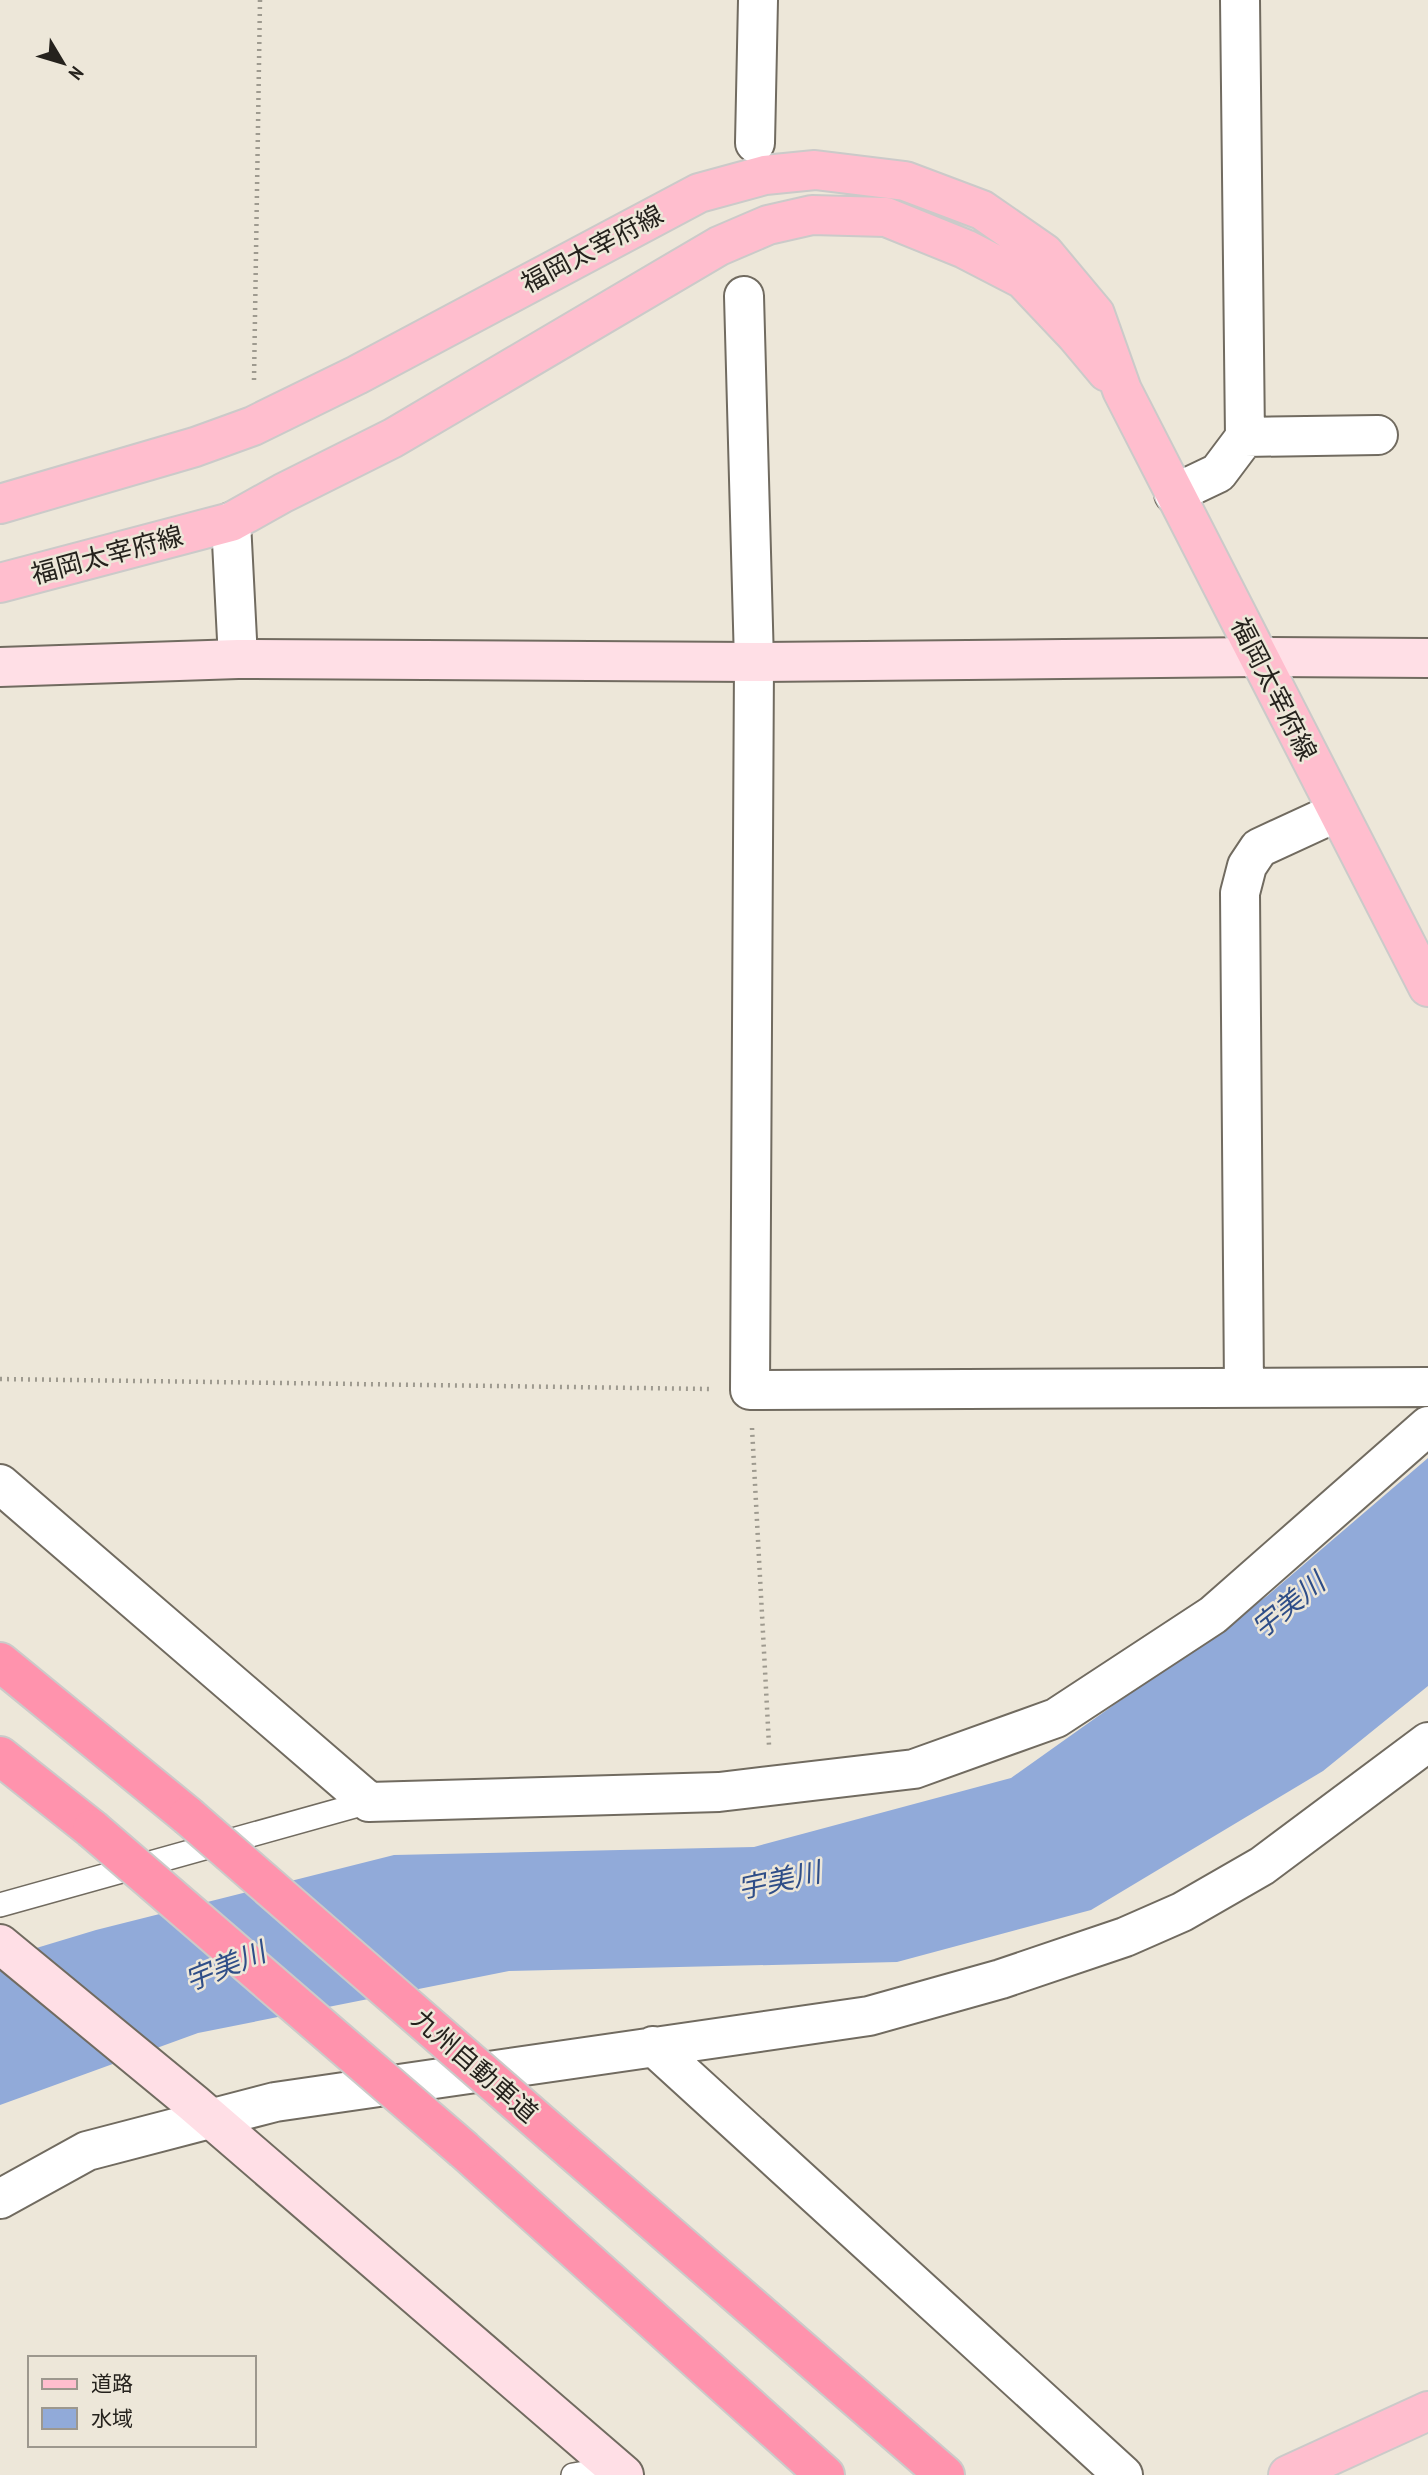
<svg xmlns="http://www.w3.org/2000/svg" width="1428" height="2475" viewBox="0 0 1428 2475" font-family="'PT Sans Narrow','Noto Sans JP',sans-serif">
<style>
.water{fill:#91aad9}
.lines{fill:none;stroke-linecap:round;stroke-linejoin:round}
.lane-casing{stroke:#716b60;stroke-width:26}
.street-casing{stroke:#716b60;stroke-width:42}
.secondary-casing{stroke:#716b60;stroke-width:42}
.primary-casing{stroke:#cbcac9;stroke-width:42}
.highway-casing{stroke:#cbcac9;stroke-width:42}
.path{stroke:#9e9a8f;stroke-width:4.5;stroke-dasharray:2 5;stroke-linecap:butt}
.lane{stroke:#fff;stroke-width:23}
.street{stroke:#fff;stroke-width:38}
.secondary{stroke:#ffdfe6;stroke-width:38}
.primary{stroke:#ffbece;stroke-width:38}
.highway{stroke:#ff93ad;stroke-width:38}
.highway-bridge-casing{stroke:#cbcac9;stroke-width:42;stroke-linecap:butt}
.highway-bridge{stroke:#ff93ad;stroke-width:38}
.labels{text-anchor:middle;stroke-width:5;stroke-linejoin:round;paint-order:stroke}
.street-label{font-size:26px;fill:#25221d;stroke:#ede7d9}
.water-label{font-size:28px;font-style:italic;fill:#2f4e88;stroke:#ede7d9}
</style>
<rect width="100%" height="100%" fill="#ede7d9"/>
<path class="water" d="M1428 1458V1686L1323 1771 1091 1910 897 1962 509 1971 198 2033 0 2105V1959L96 1930 394 1855 754 1847 1011 1778 1267 1596Z"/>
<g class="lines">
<defs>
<path id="lane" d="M0 1905 369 1802
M573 2475 615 2468"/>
<path id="street" d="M755 143 758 0
M744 296 754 662 750 1390 1427 1387
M1245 437 1378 435
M1174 494 1218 473 1245 437 1240 0
M231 522 238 659
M1244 1388 1240 893 1247 866 1259 848 1337 812
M0 1484 369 1802 719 1792 914 1769 1056 1718 1213 1615 1428 1426
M653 2046 1123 2475
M0 2199 87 2151 275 2102 869 2016 1001 1979 1125 1937 1182 1912 1262 1866 1428 1742"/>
<path id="secondary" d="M0 667 238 659 754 662 1257 657 1428 658
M0 1944 193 2103 624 2475"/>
<path id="primary" d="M0 504 195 447 253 426 357 375 699 193 765 175 815 170 905 181 982 210 1044 253 1095 314 1122 390 1428 987
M0 583 231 522 283 493 393 438 719 246 768 225 812 215 886 217 965 249 1023 279 1076 335 1107 372
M1288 2475 1428 2411"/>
<path id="highway" d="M0 1662 188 1816
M0 1756 92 1829
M554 2135 945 2475
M464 2150 825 2475"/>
</defs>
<use href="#lane" class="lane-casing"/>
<use href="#street" class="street-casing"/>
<use href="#secondary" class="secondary-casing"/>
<use href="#primary" class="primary-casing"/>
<use href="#highway" class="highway-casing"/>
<path class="path" d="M254 380 260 0
M0 1379 709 1389
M752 1428 769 1745"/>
<use href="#lane" class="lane"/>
<use href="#street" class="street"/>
<use href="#secondary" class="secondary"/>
<use href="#primary" class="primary"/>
<use href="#highway" class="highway"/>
<defs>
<path id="highway-bridge" d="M188 1816 554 2135
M92 1829 464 2150"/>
</defs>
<use href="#highway-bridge" class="highway-bridge-casing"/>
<use href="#highway-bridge" class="highway-bridge"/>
</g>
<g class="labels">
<g class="street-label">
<text transform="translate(592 249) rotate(-28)" y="9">福岡太宰府線</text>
<text transform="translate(107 555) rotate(-15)" y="9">福岡太宰府線</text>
<text transform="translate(1274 689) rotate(63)" y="9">福岡太宰府線</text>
<text transform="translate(475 2066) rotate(41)" y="9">九州自動車道</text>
</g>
<g class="water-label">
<text transform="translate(1288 1605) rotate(-39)" y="10">宇美川</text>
<text transform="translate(779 1880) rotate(-12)" y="10">宇美川</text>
<text transform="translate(225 1966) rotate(-22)" y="10">宇美川</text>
</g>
</g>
<rect x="28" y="2356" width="228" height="91" fill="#ede7d9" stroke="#9d988e" stroke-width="2"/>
<rect x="42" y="2379" width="35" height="10" fill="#ffbece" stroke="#9d988e" stroke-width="2"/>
<text x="91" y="2391" font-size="21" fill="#25221d">道路</text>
<rect x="42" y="2408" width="35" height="21" fill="#91aad9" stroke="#9d988e" stroke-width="2"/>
<text x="91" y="2426" font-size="21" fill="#25221d">水域</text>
<g transform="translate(63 63) rotate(128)" stroke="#ede7d9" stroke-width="5" paint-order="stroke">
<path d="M0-5L12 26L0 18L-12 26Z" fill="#25221d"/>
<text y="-10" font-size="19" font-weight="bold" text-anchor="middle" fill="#25221d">N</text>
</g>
</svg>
